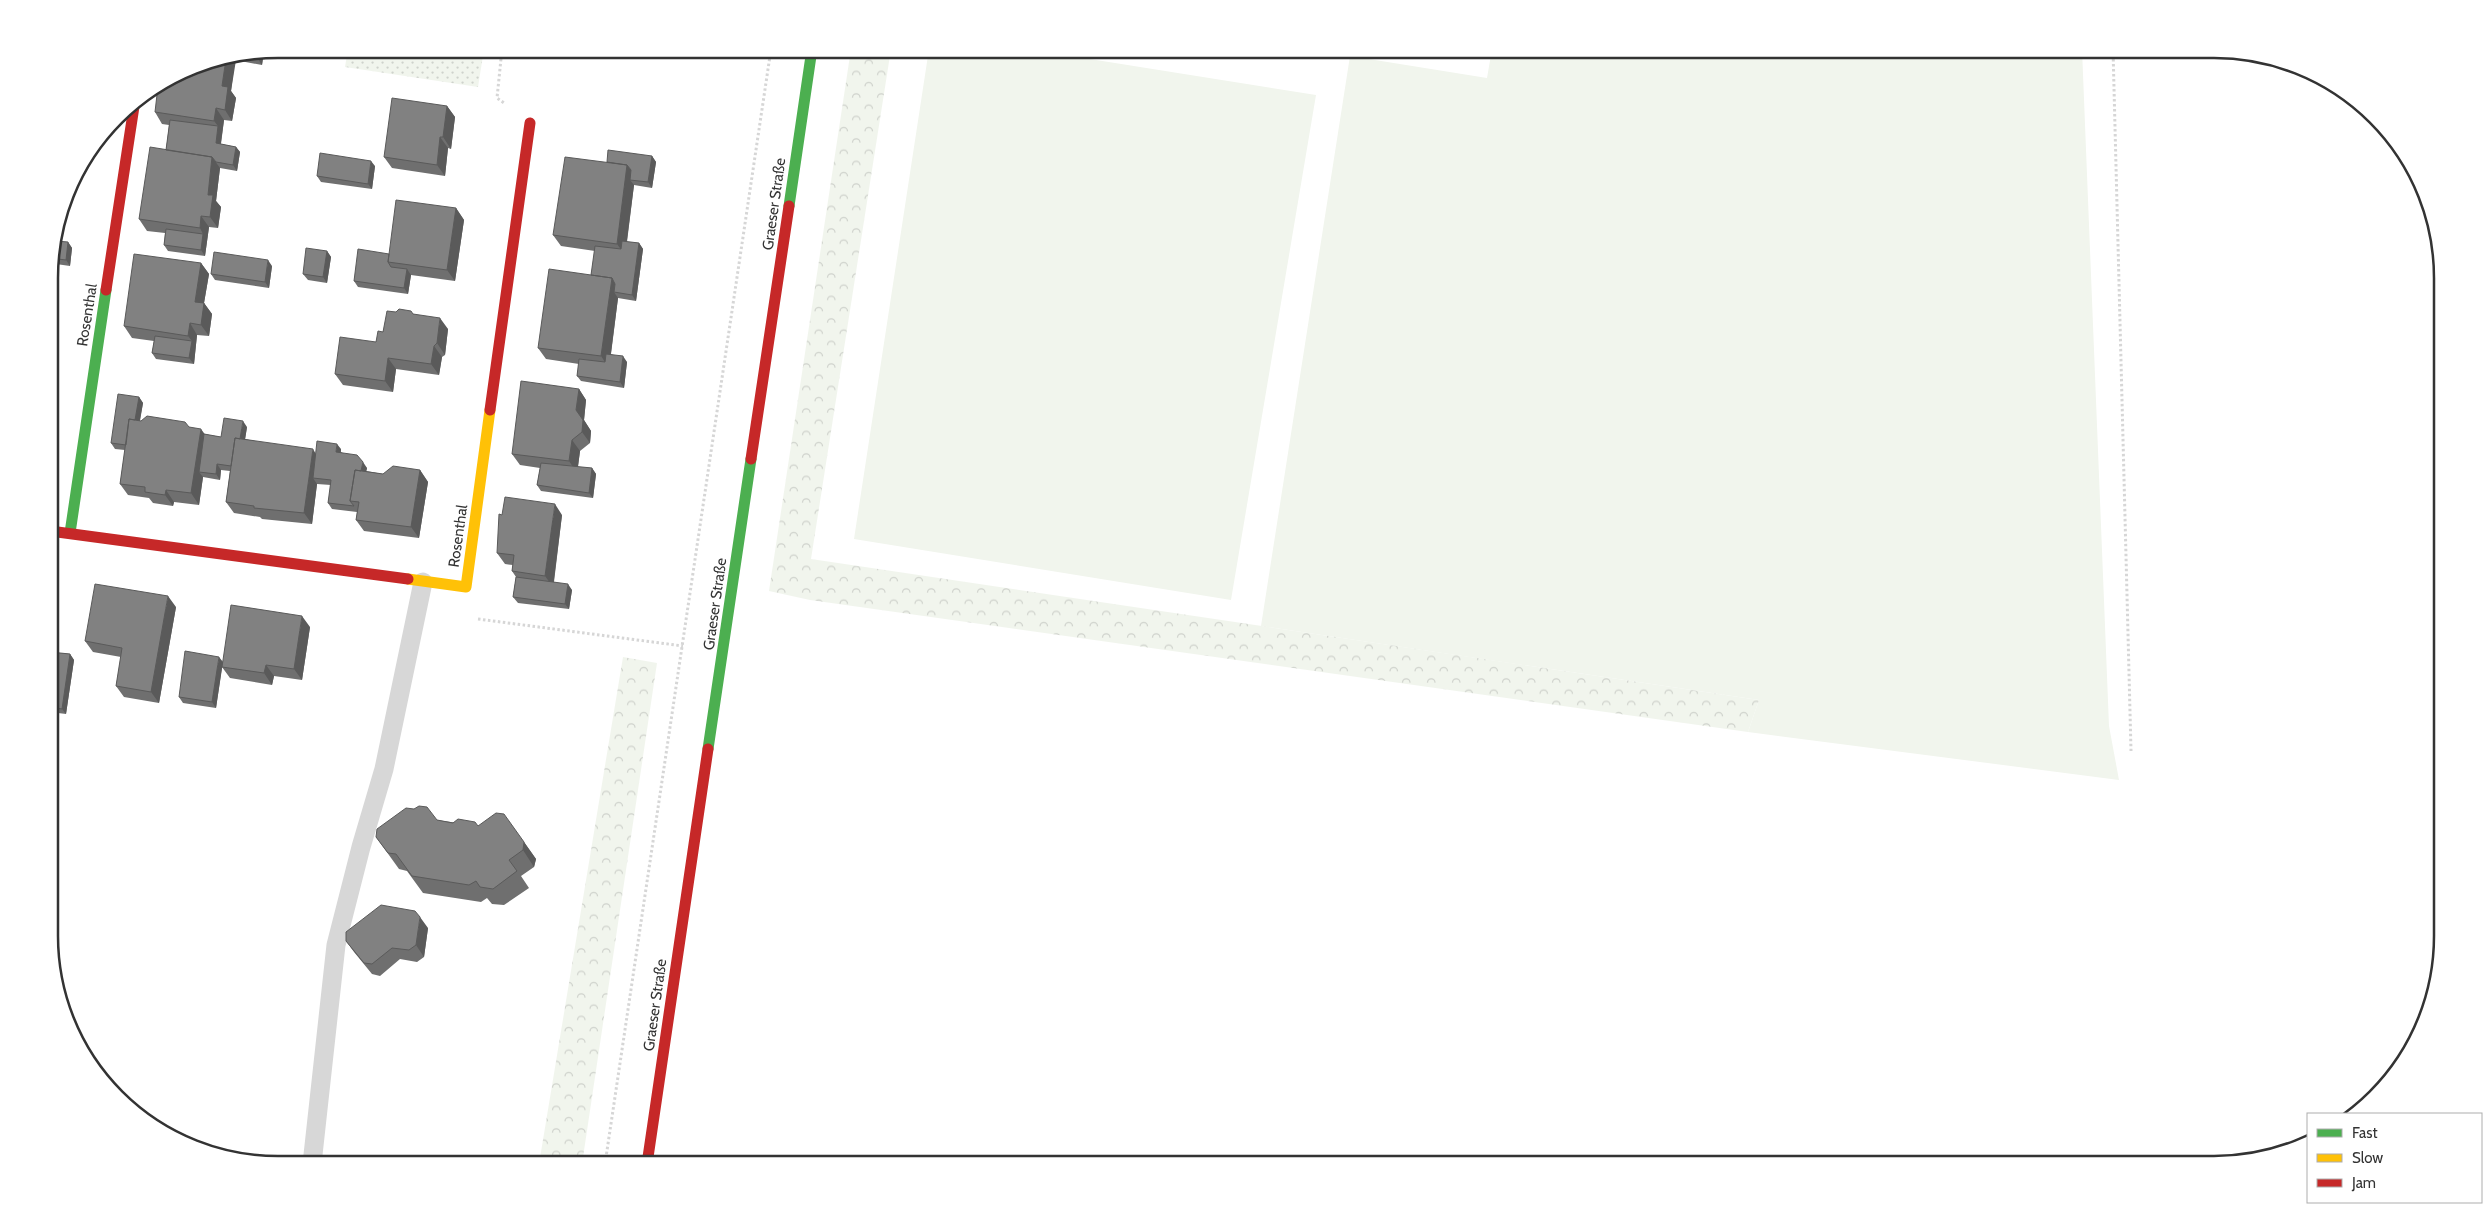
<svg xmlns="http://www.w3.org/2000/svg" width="2492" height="1213" viewBox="0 0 2492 1213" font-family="Cabin,sans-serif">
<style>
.green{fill:#f1f5ed}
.forest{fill:url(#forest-crowns)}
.park{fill:url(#park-dots)}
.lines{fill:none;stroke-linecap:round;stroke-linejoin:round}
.path{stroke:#d6d6d6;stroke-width:3;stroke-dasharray:2.5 2.5;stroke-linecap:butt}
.lane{stroke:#d7d7d7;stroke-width:19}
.fast{stroke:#4caf50;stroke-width:11}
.slow{stroke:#ffc107;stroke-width:11}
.jam{stroke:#c62828;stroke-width:11}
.wall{fill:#6f6f6f}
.shaded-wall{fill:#5a5a5a}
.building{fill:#818181;stroke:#5a5a5a}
.labels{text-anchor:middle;stroke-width:5;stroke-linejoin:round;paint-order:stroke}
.street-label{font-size:15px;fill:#333;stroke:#fff}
.rim{fill:none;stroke:#333;stroke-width:2.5}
</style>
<defs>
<pattern id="forest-crowns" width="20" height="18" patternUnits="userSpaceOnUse" patternTransform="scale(1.25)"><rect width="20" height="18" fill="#f1f5ed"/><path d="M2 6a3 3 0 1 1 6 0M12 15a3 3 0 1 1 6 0" fill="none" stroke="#cfd2cc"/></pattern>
<pattern id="park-dots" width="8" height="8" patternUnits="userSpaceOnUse" patternTransform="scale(1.25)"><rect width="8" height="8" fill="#f1f5ed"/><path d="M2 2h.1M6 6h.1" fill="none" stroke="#cfd2cc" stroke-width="1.8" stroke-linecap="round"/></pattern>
</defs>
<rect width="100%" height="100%" fill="#fff"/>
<path class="green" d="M929 49H1027L1316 95 1231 600 854 539Z
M1492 49H2082L2109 726 2119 780 1748 732 1759 700 1261 626 1350 56 1487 78Z"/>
<path class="forest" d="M851 49H891L811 559 1759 700 1748 732 810 600 769 591Z
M623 657 657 663 582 1164H539Z"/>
<path class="park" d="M348 49H484L478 87 345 67Z"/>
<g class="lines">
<path class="path" d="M502 49 497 98 504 103
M2113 49 2131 751
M478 619 683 646
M605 1164 771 49"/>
<path class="lane" d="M312 1164 336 945 361 847 384 769 423 582"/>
<path class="fast" d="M789 206 812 49
M70 533 106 290
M708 749 751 459"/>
<path class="slow" d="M408 579 466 587 490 410"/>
<path class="jam" d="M106 290 135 100
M490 410 530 123
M751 459 789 206
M50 531 408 579
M647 1164 708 749"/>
</g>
<path class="wall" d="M264 51 262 65 235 60 231 91 236 98 232 121 224 120 221 144 236 147 240 152 237 171 220 168 216 201 221 207 218 228 209 227 205 256 168 251 164 245 165 233 147 231 139 219 166 150 169 125 162 124 155 112 190 66Z
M447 106 455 117 451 149 448 148 445 176 392 168 384 157Z
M652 156 656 162 652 188 634 185 627 242 639 243 643 249 636 301 618 298 611 354 627 362 624 388 581 381 577 376 579 364 546 359 538 348 591 275 595 251 561 246 553 235 607 162Z
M375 166 372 189 321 182 317 176Z
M456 208 464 220 455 281 411 275 408 294 358 287 354 281 389 254Z
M55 241 68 242 72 248 70 266 49 263Z
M327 251 331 257 327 283 308 280 303 274Z
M201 263 209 274 204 303 212 314 209 336 197 335 194 364 156 359 152 353 154 341 132 338 124 326Z
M272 266 269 288 215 280 211 274Z
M396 312 413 314 448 329 445 355 442 357 439 375 396 369 393 392 343 385 335 374 376 342Z
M579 389 586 400 584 420 591 431 590 443 580 451 578 467 592 468 596 474 593 498 541 491 537 485 540 468 520 465 512 454Z
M139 397 143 403 140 421 189 427 204 434 221 437 247 427 245 439 316 454 341 449V452L367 468 366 471 383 474 420 470 428 482 419 538 364 531 356 520 357 512 332 509 328 503 331 485 317 484 312 524 262 519 260 517 234 513 226 502 230 471 221 470 220 480 203 477 199 505 174 502 173 506 153 503 149 498 128 495 120 484 125 450 115 449 111 443Z
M562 515 554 582 572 590 569 609 518 603 513 597 516 577 512 571 513 565 505 564 497 553Z
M176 607 159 703 124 697 116 686 121 657 93 652 85 641Z
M310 627 302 680 274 676 272 685 230 678 222 667 216 708 183 703 179 697 222 662Z
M50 652 70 654 74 660 66 714 50 712Z
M437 820 478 826 524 842 536 859 534 867 521 876 529 888 504 905 492 904 487 898 481 902 423 893 407 871 399 869 376 837Z
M428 928 424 957 417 962 400 959 380 976 372 974 354 952 346 941Z"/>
<path class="shaded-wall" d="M264 51 262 65 258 59 259 52Z
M234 57 236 60 231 91 236 98 232 121 225 110 222 86 226 59Z
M447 106 455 117 451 149 443 137Z
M216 108 224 120 220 149 216 143 218 126 214 121Z
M440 137 448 148 445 176 437 165Z
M236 147 240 152 237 171 233 165Z
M652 156 656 162 652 188 648 182Z
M212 157 220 168 216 201 221 207 218 228 210 217 208 195Z
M371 161 375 166 372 189 368 184Z
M627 165 635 176 630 180 634 185 625 255 617 244Z
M456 208 464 220 455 281 447 270Z
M201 216 209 227 205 256 201 250 203 234 200 228Z
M68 242 72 248 70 266 66 260Z
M639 243 643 249 636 301 632 295Z
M327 251 331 257 327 283 323 277Z
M268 260 272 266 269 288 265 282Z
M201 263 209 274 204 303 212 314 209 336 201 325 195 302Z
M407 269 411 275 408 294 404 288Z
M612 278 619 290 614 292 618 298 609 368 601 356Z
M440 318 448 329 445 355 437 343Z
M190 323 197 335 194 364 189 358 192 341 188 336Z
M434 346 442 357 439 375 431 364Z
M623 356 627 362 624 388 620 382Z
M388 358 396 369 393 392 385 381Z
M579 389 586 400 584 420 591 431 590 443 582 432 576 410Z
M139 397 143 403 134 451 130 445Z
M243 421 247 427 240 472 236 466Z
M201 429 209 440 199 472 203 477 199 505 191 493Z
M572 440 580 451 577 473 569 461Z
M337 444 341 449 340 458 336 452Z
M313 449 320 461 313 478 317 484 312 524 304 513Z
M363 462 367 468 360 504 359 502H355Z
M217 464 221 470 220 480 216 474Z
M592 468 596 474 593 498 589 493Z
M420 470 428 482 419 538 411 527Z
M166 490 174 502 173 506 165 495Z
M555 504 562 515 553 587 545 576Z
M568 584 572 590 569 609 565 604Z
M168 596 176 607 159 703 151 692Z
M302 616 310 627 302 680 294 669Z
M70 654 74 660 66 714 62 709Z
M219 657 223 662 216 708 212 702Z
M266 665 274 676 272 685 264 673Z
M524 842 536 859 534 867 523 850Z
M420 917 428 928 424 957 416 945Z"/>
<path class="building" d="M259 52 258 59 241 56Z
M226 59 222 86 228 87 225 110 216 108 214 121 155 112 158 86 190 66Z
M392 98 447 106 443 137H440L437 165 384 157Z
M170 120 218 126 216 143 236 147 233 165 216 162 212 157 166 150Z
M150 147 212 157 208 195H213L210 217 201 216 200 228 139 219Z
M608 150 652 156 648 182 630 180 631 170 627 165 607 162Z
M320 153 371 161 368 184 317 176Z
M565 157 627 165 617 244 553 235Z
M396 200 456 208 447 270 388 262Z
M166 229 203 234 201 250 164 245Z
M55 241 68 242 66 260 50 258Z
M622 241 639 243 632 295 614 292 615 284 612 278 591 275 595 246 621 249Z
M306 248 327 251 323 277 303 274Z
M358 249 389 254 388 262 391 267 407 269 404 288 354 281Z
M214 252 268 260 265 282 211 274Z
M134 254 201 263 195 302 204 303 201 325 190 323 188 336 124 326Z
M549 269 612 278 601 356 538 348Z
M399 309 411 311 413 314 440 318 437 343 434 346 431 364 388 358 385 381 335 374 340 337 376 342 378 331 383 332 387 311 396 312Z
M155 336 192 341 189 358 152 353Z
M606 354 623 356 620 382 577 376 579 359 605 362Z
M521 381 579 389 576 410 583 420 582 432 572 440 569 461 512 454Z
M118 394 139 397 135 420 129 419 126 445 111 443Z
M147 416 185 422 189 427 201 429 191 493 166 490 165 495 145 492V487L120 484 129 419 141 421Z
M224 418 243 421 240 439 235 438 231 466 217 464 216 474 199 472 204 434 221 437Z
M235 438 313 449 304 513 254 508V506L226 502Z
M317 441 337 444 336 452 357 455 363 462 361 471 355 470 350 501 354 506 328 503 331 480 313 478Z
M541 463 592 468 589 493 537 485Z
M393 466 420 470 411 527 356 520 359 502 350 501 355 470 383 474Z
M505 497 555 504 545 576 512 571 514 555 497 553 499 514 502 515Z
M516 577 568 584 565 604 513 597Z
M95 584 168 596 151 692 116 686 122 648 85 641Z
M231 605 302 616 294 669 266 665 264 673 222 667Z
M185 651 219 657 212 702 179 697Z
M50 652 70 654 62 709 50 707Z
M419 806 427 807 437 820 453 823 458 819 475 822 478 826 496 813 504 814 524 842 523 850 509 860 517 871 493 889 480 887 476 881 469 885 412 876 396 854 388 853 376 837 377 829 406 808 414 809Z
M381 905 415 911 420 917 416 945 409 950 392 948 372 964 364 963 346 941V932Z"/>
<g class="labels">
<g class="street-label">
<text transform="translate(774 204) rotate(-82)" y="5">Graeser Straße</text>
<text transform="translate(87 315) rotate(-81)" y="5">Rosenthal</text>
<text transform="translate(458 536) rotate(-82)" y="5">Rosenthal</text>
<text transform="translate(715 604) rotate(-82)" y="5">Graeser Straße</text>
<text transform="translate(655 1005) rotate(-82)" y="5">Graeser Straße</text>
</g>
</g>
<path d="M0 0H2492V1213H0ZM278 58H2214A220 220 0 0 1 2434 278V936A220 220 0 0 1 2214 1156H278A220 220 0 0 1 58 936V278A220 220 0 0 1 278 58Z" fill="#fff" fill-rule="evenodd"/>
<path class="rim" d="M278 58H2214A220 220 0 0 1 2434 278V936A220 220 0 0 1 2214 1156H278A220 220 0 0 1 58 936V278A220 220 0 0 1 278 58Z"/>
<rect x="2307" y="1113" width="175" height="90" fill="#ffffff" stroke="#adadad"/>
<rect x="2317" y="1129" width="25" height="8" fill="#4caf50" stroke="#adadad"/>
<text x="2352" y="1138" font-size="15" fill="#333333">Fast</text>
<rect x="2317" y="1154" width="25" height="8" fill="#ffc107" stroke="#adadad"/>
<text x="2352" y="1163" font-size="15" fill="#333333">Slow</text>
<rect x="2317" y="1179" width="25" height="8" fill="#c62828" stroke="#adadad"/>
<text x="2352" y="1188" font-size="15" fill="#333333">Jam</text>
</svg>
